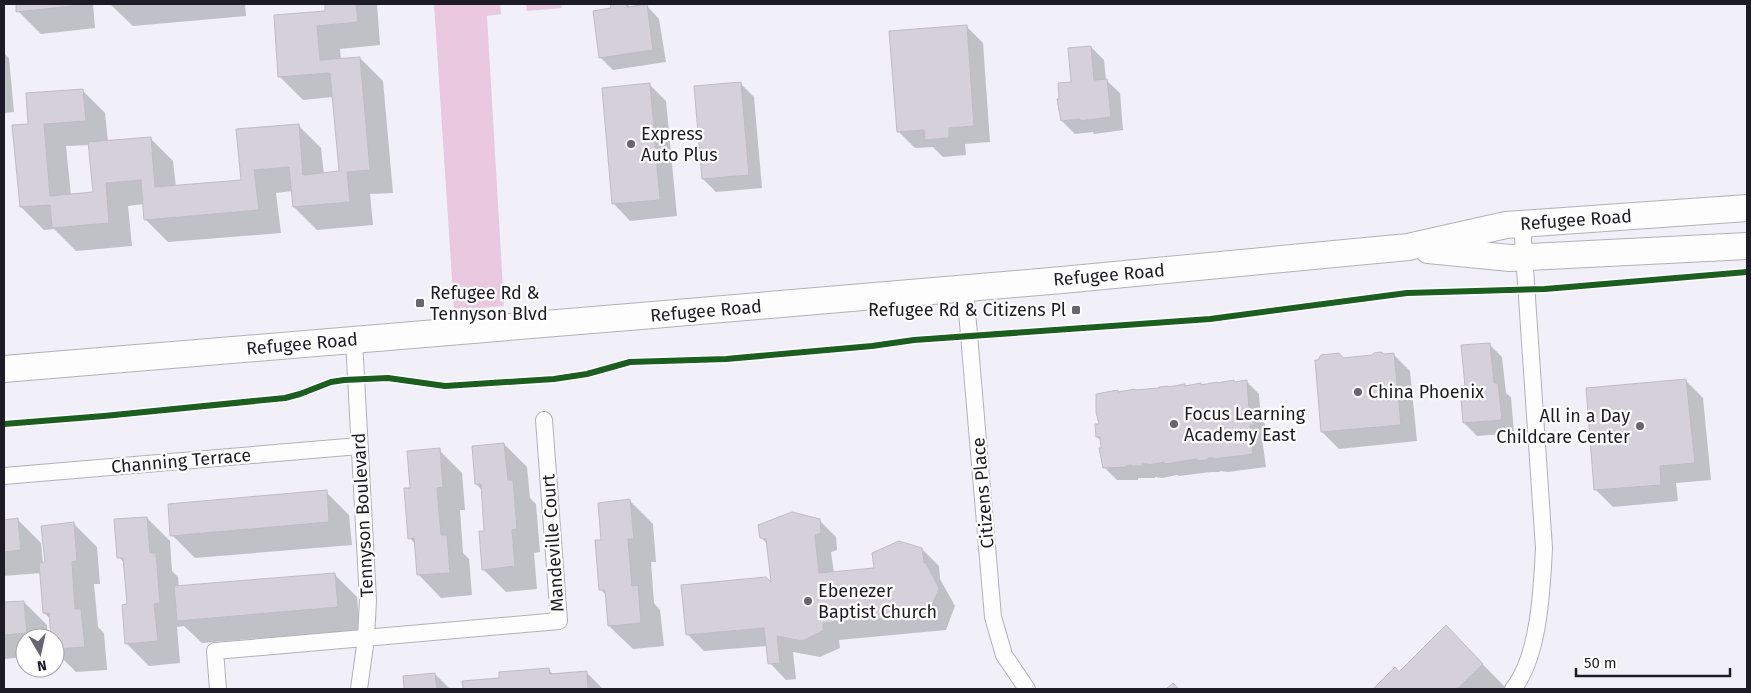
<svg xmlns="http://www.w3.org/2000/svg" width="1751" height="693" viewBox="0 0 1751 693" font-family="'Fira Sans',sans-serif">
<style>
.green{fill:#e9c8e0}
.shadow{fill:#0003;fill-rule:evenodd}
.building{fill:#d5d1da;stroke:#c0bcc5}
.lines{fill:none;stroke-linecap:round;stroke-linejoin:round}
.minor-casing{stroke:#b2b1ba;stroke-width:18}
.primary-casing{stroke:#b2b1ba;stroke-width:28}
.minor{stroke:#fdfdfe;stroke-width:16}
.primary{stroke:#fdfdfe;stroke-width:26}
.cycleway-casing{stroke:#fff;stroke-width:9}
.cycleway{stroke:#1b5e20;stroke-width:6}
.poi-dot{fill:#676670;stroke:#fff;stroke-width:2}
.labels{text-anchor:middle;stroke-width:4.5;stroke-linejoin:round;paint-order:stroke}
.poi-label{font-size:18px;fill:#1d1c26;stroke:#fff;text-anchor:start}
.street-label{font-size:18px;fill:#1d1c26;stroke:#fff}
</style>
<rect width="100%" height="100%" fill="#f1f0f9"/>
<path class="green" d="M434 4H500L501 14 487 16 504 306 454 310Z
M526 4H561L562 8 527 11Z"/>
<path class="shadow" d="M13 4H93L95 28 41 34 18 11 17 5Z
M110 4H245L246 16 133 26Z
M326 4H377L380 45 340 49 341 60 360 58 383 81 393 193 370 194 373 225 317 230 294 207 293 191 276 193 281 233 168 242 145 219 144 204 128 206 132 246 76 251 54 229 44 230 21 207 29 125 82 90 105 113 108 142 150 138 173 161 176 187 242 181 298 125 321 148 324 174 340 172 333 97 303 100 280 77 327 12ZM89 145 94 193 71 196 66 146Z
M612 4H627L631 8 646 5 659 19 666 62 613 70 600 57 612 9Z
M966 26 983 43 990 142 965 144 966 155 943 157 933 147 915 148 898 131Z
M1091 47 1104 60 1106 80 1120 93 1123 130 1094 134 1093 132 1075 134 1062 121 1072 83Z
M4 53 9 58 14 112 4 113Z
M649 84 666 101 677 216 630 221 614 204Z
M741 84 754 97 762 188 716 192 703 179Z
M1489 344 1502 357 1506 393 1511 397 1514 433 1477 436 1464 423 1461 388 1467 387Z
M1393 354 1410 371 1417 441 1339 449 1322 432 1344 359Z
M1234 381 1235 383 1246 381 1259 394 1261 420 1265 424 1267 438H1262L1266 467 1228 472 1220 471V472H1211L1179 476 1177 475 1162 478 1155 477V478H1138V480H1117L1104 467 1101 441 1097 437 1100 425 1118 391 1119 393 1200 384 1202 386Z
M1686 381 1703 398 1711 480 1676 483 1678 501 1613 507 1596 490Z
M504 444 527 467 530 498 536 504 540 552 534 553 537 589 506 592 483 569 486 532 482 490 476 484Z
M439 450 462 473 465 510H460L463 553 469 559 472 595 441 598 418 574 416 545 410 538 412 489Z
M326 492 349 515 352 545 195 558 172 535Z
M630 501 653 524 656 562H651L654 603 660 610 664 646 633 649 609 626 607 596 601 590Z
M147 518 170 541 172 571 178 577 179 587 334 574 357 597 360 630 202 643 184 626 177 627 180 663 149 666 126 643 128 605 125 564 119 557Z
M18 520 41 543 43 564 46 563 74 524 97 547 100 584H94L98 627 104 633 107 670 76 672 55 651V638H52L51 619 44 613 41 573 4 576V521Z
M819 520 836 537 837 550 831 552 834 573 875 569 922 549 939 566 940 579 955 606 946 630 839 640 840 648 820 657 793 652 796 679 786 680 770 663 767 646 704 651 687 634 772 585 768 545 761 537Z
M24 602 47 625 48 638H25V657L4 659V604Z
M1446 627 1505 687 1503 689H1375L1395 669 1400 673Z
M549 670 554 675 586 672 603 689H464V682L501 679Z
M435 674 450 689H405L404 677Z"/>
<path class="building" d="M16 4H73V6L16 12Z
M325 4H356L358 22 317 26 320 60 360 57 370 170 347 172 350 202 293 207 289 167 254 170 259 210 144 220 141 180 106 183 109 223 52 228 50 205 20 207 12 125 28 124 26 93 83 89 86 121 44 124 50 196 93 192 88 142 151 137 155 187 241 180 236 129 299 124 303 175 339 171 330 73 278 77 274 15 325 11Z
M610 4H626L627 7 647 4 653 50 599 58 593 11 611 8Z
M967 25 974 126 949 128V138L925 140 924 130 897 132 889 31Z
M1091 46 1094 80 1107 79 1111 117 1080 121V119L1061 121 1057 99H1059L1058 83 1071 82 1068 48Z
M741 82 749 175 702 179 694 86Z
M650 83 660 200 612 204 602 88Z
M1490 343 1494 383H1498L1502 420 1463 423 1460 386H1465L1461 345Z
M1381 352 1384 354 1394 353 1401 425 1321 432 1315 360H1318L1321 355 1339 353 1343 358 1372 355 1374 353Z
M1686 379 1695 463 1660 466 1661 485 1594 490 1586 388Z
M1234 380V382L1247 380 1249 410H1253L1254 425H1250L1253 454 1214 459V458H1208V460L1198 461 1197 459 1165 464 1164 462 1148 465V464H1142V466H1132L1131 465 1126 466V467L1103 468 1099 448H1101L1100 437H1096L1095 424H1099L1096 412V394L1118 390V392L1135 389V390L1159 388V387L1168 386V387L1185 384V386L1201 383V385L1217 382V383Z
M504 443 508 480H513L517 529 512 530 515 566 482 570 479 531H484L481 484H475L472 446Z
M440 448 443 487 437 488 441 535H447L450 573 417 575 414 538 408 539 404 488H410L407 451Z
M327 490 329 522 170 536 168 504Z
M630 499 634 539H628L632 586 638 585 641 623 608 626 605 590H599L595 540H601L598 503Z
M792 512 820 519 821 533 815 535 819 573 874 568 872 553 899 541 922 548 924 563H926L939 588 929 614 823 623V631L802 641 777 636 780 663 768 664 764 628 686 635 681 585 766 577 771 582 766 539 760 538 758 525Z
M147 517 150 553H156L160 603 154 604 158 641 125 644 122 605 127 604 123 558H117L114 519Z
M18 518 21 550 4 552V520Z
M74 522 77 561 72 562 75 609H81L85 647 55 649V638H51L49 613H43L39 563 45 562 41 526Z
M335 573 338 607 177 621 174 586Z
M24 601 27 633 4 635V602Z
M1446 625 1483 664 1457 689H1373L1395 667 1399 672Z
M549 668 550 674 587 671 588 689H463L462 681 499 678V672Z
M435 673 437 689H404L403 676Z
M1173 683 1179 689H1166Z"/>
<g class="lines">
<defs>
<path id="minor" d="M965 288 993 617 1004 655 1027 689
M354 340 368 600 366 638 359 689
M4 476 359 446
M218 689 215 651 559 621 544 420
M1513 689C1539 657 1542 589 1544 548L1522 224"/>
<path id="primary" d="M1428 250 1510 258 1747 246
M4 369 653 315 1062 280 1408 247 1506 225 1747 208"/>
</defs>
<use href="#minor" class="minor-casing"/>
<use href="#primary" class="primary-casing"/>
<use href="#minor" class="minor"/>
<use href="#primary" class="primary"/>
<defs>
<path id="cycleway" d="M4 424 104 416 285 398 300 394 331 382 344 380 388 378 445 386 554 379 587 374 630 362 726 359 872 346 914 340 1210 319 1407 293 1545 289 1747 272"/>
</defs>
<use href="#cycleway" class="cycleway-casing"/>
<use href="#cycleway" class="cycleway"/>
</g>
<g class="poi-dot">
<circle cx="631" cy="144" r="5"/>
<rect x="415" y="298" width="10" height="10" rx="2.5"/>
<rect x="1071" y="305" width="10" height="10" rx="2.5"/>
<circle cx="1358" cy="392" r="5"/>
<circle cx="1174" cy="424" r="5"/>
<circle cx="1640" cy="426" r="5"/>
<circle cx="808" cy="601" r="5"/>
</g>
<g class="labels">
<g class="poi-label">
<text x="641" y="140">Express<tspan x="641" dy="21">Auto Plus</tspan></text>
<text x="430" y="299">Refugee Rd &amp;<tspan x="430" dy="21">Tennyson Blvd</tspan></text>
<text x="1066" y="316" text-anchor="end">Refugee Rd &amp; Citizens Pl</text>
<text x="1368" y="398">China Phoenix</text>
<text x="1184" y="420">Focus Learning<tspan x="1184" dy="21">Academy East</tspan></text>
<text x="1630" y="422" text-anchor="end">All in a Day<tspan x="1630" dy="21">Childcare Center</tspan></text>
<text x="818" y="597">Ebenezer<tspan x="818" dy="21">Baptist Church</tspan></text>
</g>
<g class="street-label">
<text transform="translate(1576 220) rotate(-4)" y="6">Refugee Road</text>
<text transform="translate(1109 275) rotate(-5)" y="6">Refugee Road</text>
<text transform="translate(706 311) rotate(-5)" y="6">Refugee Road</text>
<text transform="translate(302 344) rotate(-5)" y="6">Refugee Road</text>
<text transform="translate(181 461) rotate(-5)" y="6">Channing Terrace</text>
<text transform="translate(983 493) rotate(-95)" y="6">Citizens Place</text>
<text transform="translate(363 515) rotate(-93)" y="6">Tennyson Boulevard</text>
<text transform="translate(553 543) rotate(-94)" y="6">Mandeville Court</text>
</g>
</g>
<rect width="1751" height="693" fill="none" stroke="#1d1c26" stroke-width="10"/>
<g transform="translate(40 653) rotate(171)"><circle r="24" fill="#ffffff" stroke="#a5a4a8"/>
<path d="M0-4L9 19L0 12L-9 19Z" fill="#676670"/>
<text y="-8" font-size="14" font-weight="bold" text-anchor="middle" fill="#1d1c26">N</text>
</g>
<path d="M1576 668v8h154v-8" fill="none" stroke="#1d1c26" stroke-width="2.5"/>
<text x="1584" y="668" font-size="15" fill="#1d1c26" stroke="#ffffff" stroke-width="4" paint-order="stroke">50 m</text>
</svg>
